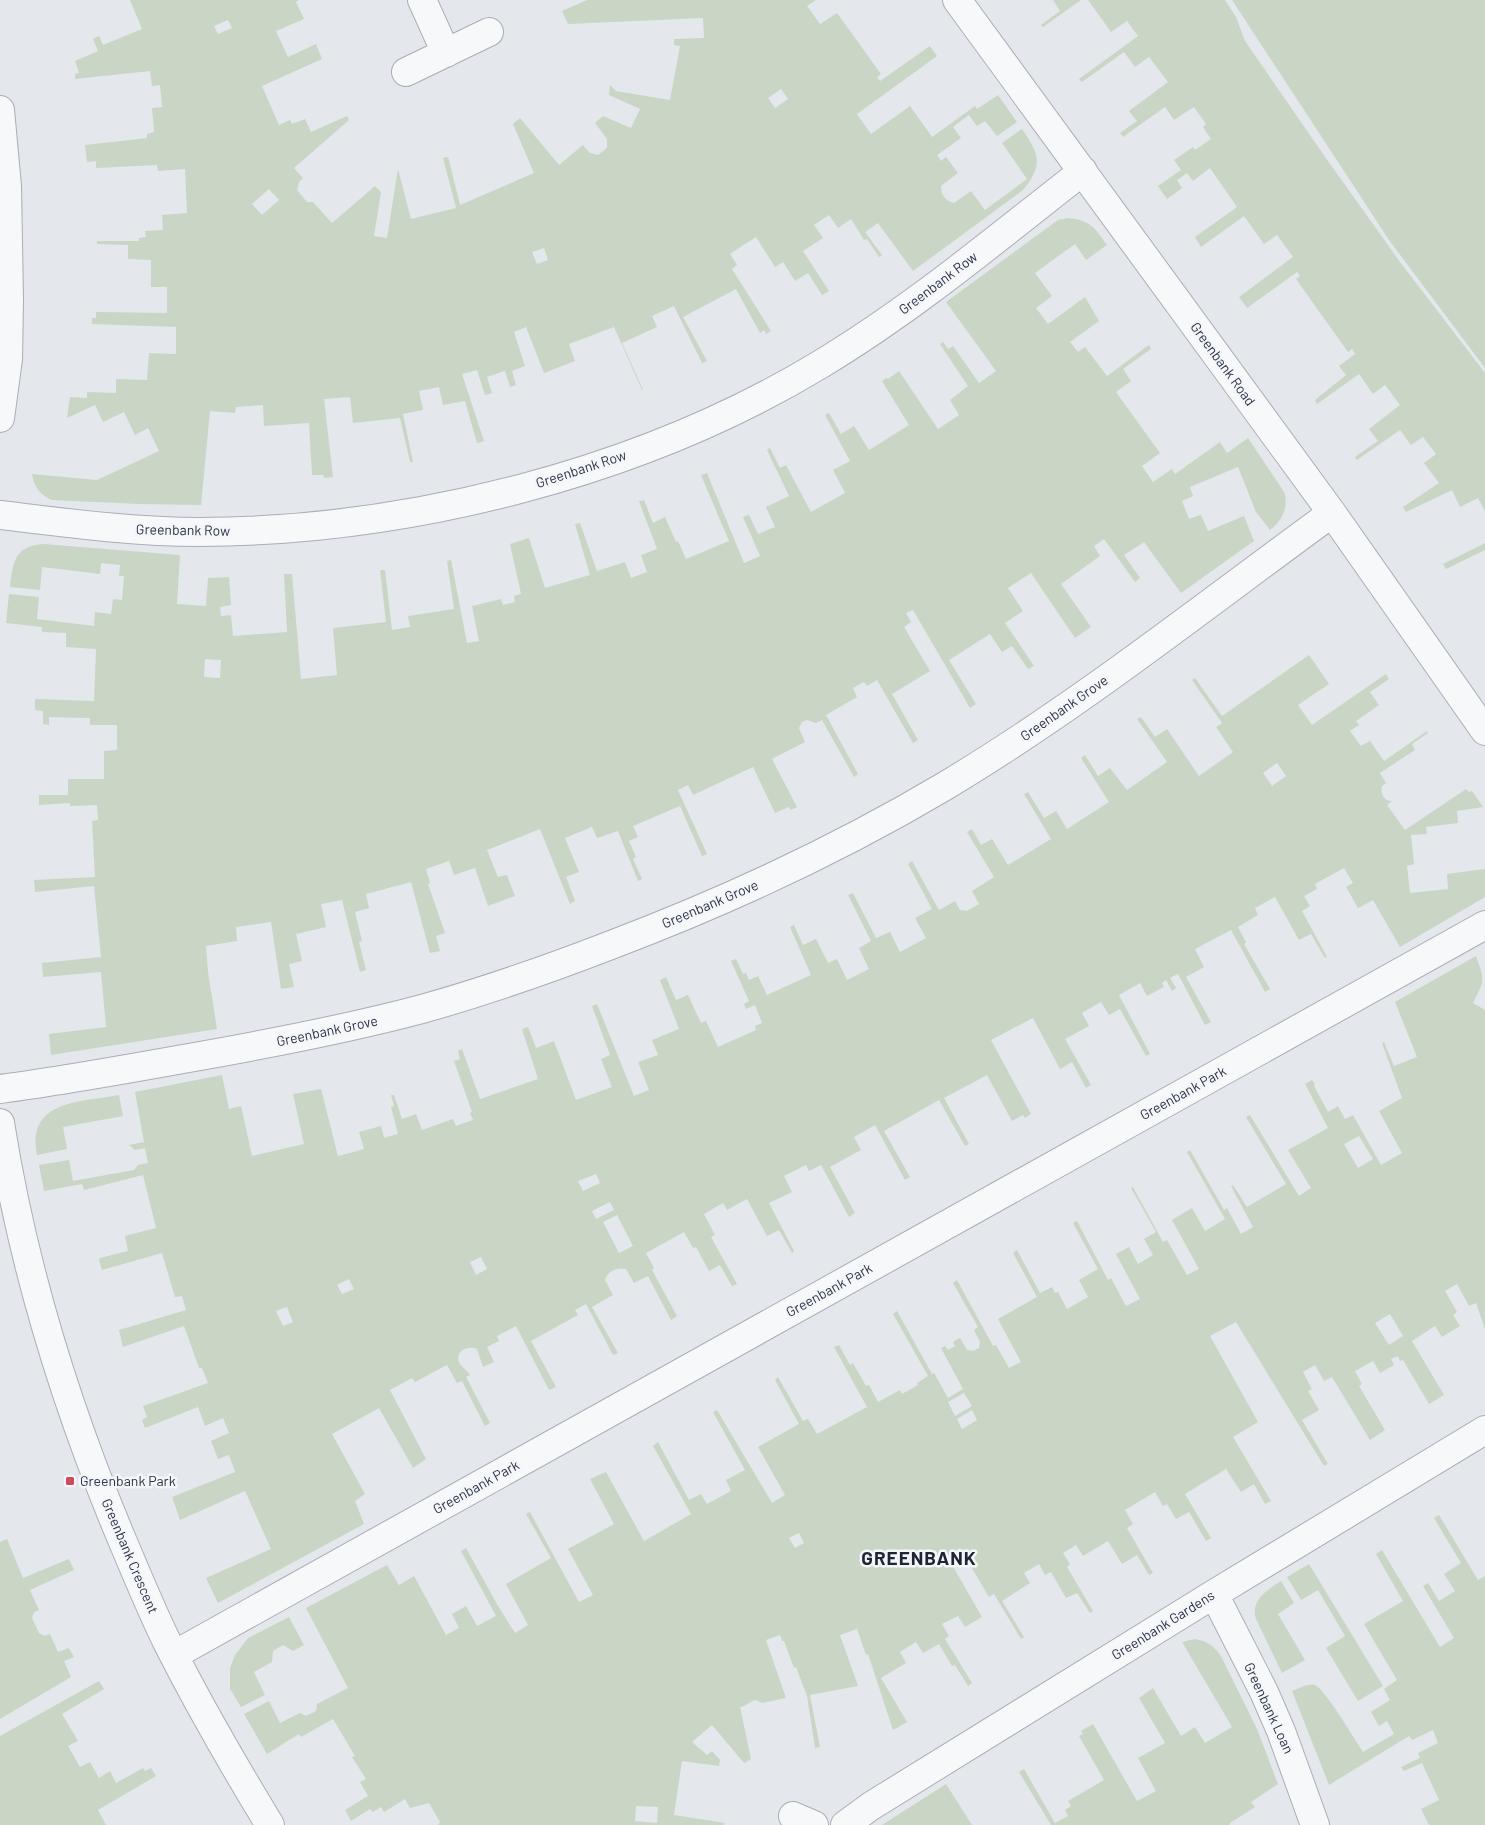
<svg xmlns="http://www.w3.org/2000/svg" width="1485" height="1825" viewBox="0 0 1485 1825" font-family="Barlow,sans-serif">
<style>
.green{fill:#c9d6c5;fill-rule:evenodd}
.lines{fill:none;stroke-linecap:round;stroke-linejoin:round}
.minor-casing{stroke:#a9aeb7;stroke-width:30}
.minor{stroke:#f7f8fa;stroke-width:28}
.poi-dot{fill:#d1495b;stroke:#f4f6f9;stroke-width:2}
.labels{text-anchor:middle;stroke-width:5;stroke-linejoin:round;paint-order:stroke}
.street-label{font-size:14px;fill:#2b3445;stroke:#f4f6f9}
.poi-label{font-size:14px;fill:#2b3445;stroke:#f4f6f9;text-anchor:start}
.district-label{font-size:19px;font-weight:bold;letter-spacing:1px;fill:#1d2536;stroke:#f4f6f9}
</style>
<rect width="100%" height="100%" fill="#e4e7ec"/>
<path class="green" d="M130 0H299L296 2 304 19 276 31 288 57 316 44 322 59 262 86 279 125 290 120 292 124 305 119 311 132 347 116 349 120 294 168 303 178 299 182 297 190 307 202H313L332 223 375 186 381 192 374 236 387 238 398 169 411 219 456 208 443 158 448 157 460 205 534 173 513 124 520 118 559 165 583 145 590 153 598 155 607 148V139L595 123 603 116 631 128 640 109 609 95 610 85 616 91 670 100 680 46 674 45V39L704 38 703 18 568 24 562 11 587 0H816L807 6 820 24 837 13 881 74 877 77 880 81 930 46 937 56 857 114 871 134 910 106 932 137 975 106 977 109 998 95 1017 122 997 136 985 121 977 126 969 115 953 127 961 138 937 155 941 161 946 157 958 173 941 186C941 195 945 201 954 203L971 191 985 210 1027 179 1002 143 1022 129C1039 154 1044 164 1023 190L913 271 878 223 865 232 882 255 879 257 867 239 864 240 851 219 838 228 829 215 814 225 823 238 803 251 829 291 822 295 808 273 795 281 783 262 775 267 756 237 730 254 737 265 732 269 771 331 766 334 764 330 760 333 736 289 683 317 707 361 702 363 674 306 652 316 657 327 622 343 643 390H642L614 327 569 344 575 361 544 373 526 327 514 332 525 366 512 371 516 385 510 387 505 371 487 377 492 393 485 395 477 370 462 374 484 441 477 443 465 401 443 405 439 387 419 391 423 410 403 414 413 462H410L400 418 353 423 350 397 324 399 333 477 324 478 323 475H312L309 423 264 426 263 405 236 407 235 413 210 411 201 505 139 504 52 500C40 495 34 487 32 474L97 480 159 451 148 428 135 435 124 412 103 422 95 405 67 418 70 397 87 398V392L116 393V379L147 380 149 353 176 354V327L92 324V318H96V312L167 313V287H151V260L128 259V245L97 244V241H139V238L146 237 145 231 163 230 162 215 187 213 185 169 158 171 157 165 96 168V161L87 162 85 145 147 138V134L154 132 152 108 162 107 160 85 152 86 150 71 75 79V74L79 73 75 61 98 51 93 39 99 36 103 45 142 29ZM228 20 232 28 218 34 214 26ZM781 89 788 99 775 108 768 98ZM269 189 279 200 262 215 252 204ZM544 248 548 260 537 264 532 252Z
M1053 0H1081L1043 27 1041 25 1060 11Z
M1088 0H1225L1236 17 1245 41 1323 154 1400 262 1485 373V511L1478 498 1460 507 1452 490 1406 512 1403 507 1439 483 1424 463 1436 454 1423 437 1411 445 1400 430 1357 460 1355 457 1378 441 1369 429 1400 405 1385 385 1373 394 1359 374 1317 404 1315 400 1346 375 1339 366 1355 354 1352 349 1348 352 1296 279 1300 276 1297 272 1247 308 1239 297 1293 257 1277 235 1264 244 1244 216 1201 247 1195 237 1237 207 1210 168 1193 181 1187 173 1177 180 1182 188 1167 199 1158 186 1181 170 1174 160 1193 147 1195 150 1211 139 1203 127 1206 124 1194 107 1174 120 1165 107 1123 137 1120 133 1137 121 1129 111 1168 82 1149 57 1135 67 1124 52 1082 82 1079 79 1138 36 1127 21 1111 32Z
M1232 0H1485V368L1389 240Z
M1068 218C1090 220 1095 228 1107 245L1086 260 1075 244 1035 273 1052 296 1036 308 1048 324 1085 297 1099 321 1070 342 1078 352 1085 347 1107 376 1149 345 1151 349 1123 369 1131 381 1116 392 1160 453 1142 466 1153 482 1172 469 1175 474 1220 442 1227 453 1248 438 1284 492C1289 507 1282 521 1270 530L1256 512 1238 467 1190 487 1193 496 1182 501 1189 519 1201 515 1208 531 1244 516 1254 541 1181 593 1144 542 1124 555 1140 578 1135 582 1104 539 1094 546 1100 556 1061 584 1091 627 1075 638 1031 573 1008 588 1023 611 1005 623 1034 666 1028 669 1012 646 1002 652 990 634 949 660 976 704 970 708 913 610 906 613 911 622 904 627 930 671 892 694 918 740 913 743 877 680 867 686 864 682 853 688 857 697 826 715 858 774 854 777 822 720 816 723 807 720 802 722 799 728 805 742 772 759 797 807 791 810 789 807 775 813 753 767 693 795 688 785 678 790 707 854 702 856 680 806 633 826 638 837 629 841 636 857 633 859 642 879 638 881 618 831 597 838 592 827 565 838 579 872 566 877 575 901 570 904 540 829 487 850 498 877 507 875 515 896 488 906 475 868 454 875 449 861 426 869 430 883 428 884 445 933 436 936 440 951 430 953 411 882 366 894 369 908 355 912 362 941 359 942 366 970 360 972 342 900 321 904 326 927 296 934 302 961 289 964 294 987 281 989 271 922 236 927 237 941 206 946 208 972 217 1029 51 1055 49 1034 106 1027 101 972 43 977 42 963 101 957 94 886 35 892 34 880 95 877 92 821 98 820 97 805 70 806V803L39 805V795H68V779H104V751L117 750V725H90V718L49 717V725L43 724V711L35 710V699L94 701 96 649 66 647V633L42 632V627L6 623 9 594 39 597 37 619 94 626 95 612 111 614 113 599 122 600 124 576H119L120 565 101 563 100 574 42 567 40 590 10 587C13 563 14 546 43 544L180 555 177 604 206 606 208 578 229 577 231 605 220 607 221 616 231 615 233 636 287 632 284 574H292L301 679 337 675 333 628 386 622 380 570H385L392 630 410 627 408 616 454 609 447 561 451 560 467 643 479 641 472 606 501 599 503 605 515 602 514 596 521 594 510 544 529 538 545 588 590 575 575 524 580 523 597 571 625 562 631 578 647 572 641 555 657 549 639 501 644 500 653 523 665 517 676 542 678 541 686 559 729 541 701 475 707 473 744 563 760 556 743 517 749 515 758 534 775 527 766 507 789 496 767 450 770 448 780 468 786 465 811 512 845 493 833 470 850 461 825 415 829 413 841 434 854 426 869 450 909 425 882 381 887 378 888 379 899 371 938 429 959 415 950 400 968 386 940 344 943 342 948 349 953 346 979 383 996 371 946 302 1058 220ZM205 659 221 660 220 678 204 677Z
M1485 543V550L1446 569 1443 564Z
M1309 655 1329 684 1298 705 1312 725 1386 674 1389 679 1370 692 1379 705 1356 721 1359 725 1350 731 1361 746 1370 741 1384 761 1427 731 1428 733 1412 744 1415 750 1380 773 1386 783 1382 786C1380 794 1384 801 1392 801L1387 805 1405 830 1466 789 1469 792 1472 791 1483 807 1457 811 1458 823 1426 827 1427 834 1411 835 1414 864 1407 866 1410 893 1448 889 1447 874 1485 869V897L1400 947 1373 900 1358 908 1346 887 1353 883 1344 868 1315 884 1317 889 1304 896 1310 906 1302 911 1327 957 1325 958 1311 934 1299 940 1275 897 1255 908 1258 915 1238 927 1246 942 1244 944 1270 989 1265 992 1231 930 1195 949 1204 967 1186 977 1211 1022 1205 1025 1178 974 1170 978 1176 988 1172 991 1166 980 1162 983 1164 987 1147 996 1140 983 1119 995 1150 1054 1146 1056 1120 1009 1109 1015 1101 1002 1082 1013 1089 1026 1065 1039 1091 1085 1086 1088 1072 1062 1060 1069 1033 1018 991 1040 1031 1114 1025 1118 1023 1115 1012 1121 987 1075 944 1098 969 1144 965 1146 939 1100 884 1131 910 1177 905 1180 875 1125 854 1137 861 1150 830 1167 855 1213 849 1217 821 1165 809 1171 806 1165 784 1176 792 1192 769 1203 794 1251 792 1253 779 1230 767 1236 747 1199 727 1210 723 1203 704 1214 715 1235 711 1237 737 1284 732 1286 720 1265 709 1271 696 1247 693 1248 684 1232 646 1253 654 1268 652 1270 677 1316 671 1320 648 1276 634 1283 626 1269C616 1267 608 1271 605 1280L613 1295 592 1307 618 1353 613 1355 586 1304 575 1310 578 1315 531 1341 556 1387 549 1390 516 1326 497 1336 499 1341 487 1347 494 1362 483 1367 477 1349C468 1345 455 1351 459 1362 461 1367 467 1370 470 1375L466 1377 490 1423 485 1426 462 1381 457 1383 447 1365 415 1382 412 1378 390 1390 426 1459 413 1468 379 1408 332 1434 365 1494 355 1501 364 1524 218 1603 206 1578 271 1549 245 1491 180 1520 172 1497 235 1472 229 1455 218 1459 211 1441 229 1433 223 1418 205 1426 198 1407 145 1428 142 1420 147 1417 143 1406 208 1383 202 1368H199L184 1326 123 1347 119 1330 186 1310 182 1296 175 1297 162 1253 102 1270 99 1260 100 1258 128 1251 125 1236 156 1228 143 1175 84 1190 82 1184 44 1191 39 1165 69 1160 73 1181 134 1170 138 1165 148 1163 145 1148 135 1150 129 1145 144 1142 135 1092 222 1075 229 1109 241 1106 252 1156 304 1144 293 1094 321 1089 338 1156 364 1149 359 1132 381 1126 384 1138 398 1134 391 1107 394 1106 391 1095H394L402 1119 416 1114 422 1130 453 1119 456 1126 473 1120 470 1113 472 1112 454 1061 460 1059 458 1051 462 1049 480 1099 538 1079 522 1029 528 1027 536 1048 554 1041 576 1100 612 1087 601 1059 610 1055 592 1006 597 1004 634 1096 649 1090 638 1062 658 1055 652 1040 679 1029 660 980 666 977 676 1000 688 995 701 1023 706 1021 718 1047 756 1030 755 1026 762 1023 755 1005 746 1009 744 1004 749 1001 731 961 736 959 743 974 746 973 749 980 758 976 767 995 811 975 790 927 794 925 803 945 816 939 828 963 837 959 847 980 869 969 859 948 871 941 848 895 853 893 876 938 890 932 900 952 926 938 915 918 932 909 908 864 912 861 939 910 955 901 960 910 967 911 979 904 972 891 994 877 967 832 972 829 981 845 992 839 1008 865 1051 839 1024 794 1028 792 1044 818 1056 811 1067 829 1109 802 1081 758 1085 755 1098 776 1110 768 1127 790 1167 762 1137 719 1141 717 1155 737 1167 729 1199 776 1233 752 1216 727 1222 723 1192 680 1195 678 1222 716ZM1277 763 1286 776 1272 786 1263 773ZM596 1174 600 1183 583 1191 578 1181ZM610 1202 614 1210 596 1219 592 1211ZM617 1215 633 1246 619 1253 603 1222ZM481 1257 487 1269 476 1275 470 1262ZM349 1279 354 1289 342 1294 337 1285ZM287 1307 293 1322 283 1326 276 1311Z
M1476 956C1485 982 1485 979 1473 1003L1485 1010V1329L1476 1303 1469 1306 1457 1284 1445 1291 1457 1312 1453 1315 1460 1326 1442 1337 1435 1326 1412 1341 1444 1395 1429 1404 1403 1360 1400 1361 1398 1356 1391 1359 1394 1365 1380 1373 1373 1361 1355 1371 1362 1384 1359 1386 1385 1430 1370 1440 1332 1377 1324 1381 1315 1365 1303 1372 1312 1389 1308 1391 1319 1410 1302 1420 1328 1464 1324 1466 1236 1322 1210 1336 1258 1422 1233 1437 1271 1501 1265 1504 1254 1484 1241 1492 1226 1469 1185 1494 1211 1538 1206 1541 1189 1512 1176 1519 1167 1504 1163 1506 1155 1492 1125 1510 1133 1524 1127 1528 1153 1573 1149 1575 1137 1555 1122 1564 1108 1541 1083 1556 1076 1545 1063 1553 1070 1564 1067 1567 1093 1611 1090 1613 1077 1593 1066 1598 1051 1572 1045 1575 1039 1564 1024 1573 1030 1583 1002 1601 1024 1637 1021 1639 994 1594 989 1597 960 1548 947 1556 982 1617 965 1627 958 1616 942 1624 949 1636 945 1639 972 1683 968 1686 955 1665 952 1666 939 1644 923 1653 916 1642 900 1652 906 1663 881 1678 907 1722 893 1730 868 1654 866 1655 857 1629 840 1635 858 1686 810 1695 820 1747 815 1748 807 1696 796 1667 794 1668 784 1641H782L780 1635 766 1640 786 1698 762 1703 756 1700C750 1701 747 1706 740 1707L751 1759 744 1763 712 1725 692 1742 707 1755 712 1751 720 1760 719 1766 682 1761 674 1815 725 1823 724 1825H438L440 1822 429 1803 410 1808 405 1799 384 1812 381 1807 373 1812 370 1809 351 1821 345 1810 368 1796 360 1782 366 1779 352 1757 355 1756 333 1719 301 1737 299 1734 267 1754 244 1714 269 1701 280 1723 300 1713 306 1716 316 1711 317 1704 348 1688 306 1608 387 1565 399 1585 414 1576 446 1635 459 1628 452 1614 466 1606 477 1626 496 1616 461 1551 466 1548 498 1606 515 1633 528 1625 506 1584 551 1558 526 1514 530 1512 579 1602 593 1595 568 1549 614 1524 590 1479 606 1472 644 1541 691 1514 653 1446 658 1442 689 1500 701 1494 707 1504 731 1491 726 1480 745 1470 713 1412 717 1410 772 1503 785 1495 758 1447 799 1424 775 1380 778 1377 803 1421 808 1419 817 1434 867 1407 834 1347 839 1345 850 1365 853 1363 866 1386 869 1385 878 1402 900 1390 902 1394 918 1385 917 1383 928 1376 893 1314 897 1311 932 1374 934 1373 948 1398 963 1389 941 1348 945 1346 948 1350 955 1346 953 1342 960 1338 967 1350 973 1351 979 1348 980 1342 974 1330 978 1327 953 1283 957 1280 993 1346 996 1345 1009 1368 1021 1362 998 1319 1037 1297 1013 1253 1017 1250 1040 1293 1052 1287 1055 1293 1058 1292 1067 1309 1088 1297 1079 1280 1098 1269 1073 1223 1077 1221 1108 1280 1111 1278 1126 1306 1140 1299 1116 1254 1129 1247 1138 1264 1153 1255 1144 1239 1156 1232 1131 1188 1133 1187 1163 1242 1167 1240 1187 1275 1199 1269 1172 1220 1192 1208 1205 1231 1225 1219 1187 1152 1190 1150 1224 1210 1227 1208 1241 1234 1253 1227 1231 1186 1233 1185 1247 1207 1286 1184 1246 1117 1250 1115 1299 1196 1311 1188 1288 1150 1328 1128 1305 1084 1312 1080 1315 1084 1314 1086 1328 1112 1338 1106 1345 1119 1353 1115 1381 1165 1402 1153 1379 1111 1402 1098 1382 1043 1384 1042 1394 1066 1417 1057 1395 1002ZM1359 1136 1373 1159 1358 1168 1344 1144ZM1390 1314 1403 1336 1389 1345 1375 1323ZM964 1393 972 1406 955 1416 948 1402ZM972 1410 977 1420 962 1429 957 1419ZM799 1533 804 1543 795 1548 789 1538ZM636 1806 658 1807 657 1823 635 1821Z
M119 1095 123 1116 63 1127 67 1149 37 1155C26 1100 81 1102 119 1095Z
M1439 1515 1478 1580 1485 1576V1825H1429L1421 1809 1439 1800 1422 1763 1404 1771 1401 1767 1420 1758 1418 1753 1438 1743 1433 1730 1412 1740 1409 1736 1329 1785 1292 1691C1298 1689 1308 1683 1315 1685 1325 1689 1355 1740 1363 1752L1394 1734 1387 1721 1379 1726 1371 1712 1390 1700 1384 1689 1397 1680 1364 1624 1403 1601 1376 1554 1382 1550 1440 1647 1454 1638 1423 1586 1428 1583 1439 1601 1455 1591 1444 1574 1461 1563 1434 1518Z
M7 1539 23 1578 69 1559 74 1570 30 1590 39 1610 34 1612 32 1618 39 1633 45 1636 50 1634 58 1652 69 1648 74 1657 64 1661 71 1677 0 1719V1542Z
M1309 1564 1383 1686 1358 1701 1326 1648 1345 1636 1318 1590 1301 1600 1287 1577Z
M1281 1581 1294 1603 1278 1614 1305 1660 1282 1673 1256 1619C1250 1600 1267 1590 1281 1581Z
M289 1617 304 1645 293 1651 283 1645 273 1651 272 1662 254 1672 265 1695 241 1707 230 1689V1668L235 1655 248 1638Z
M1195 1639C1207 1641 1214 1646 1221 1656L1257 1729 1278 1784 1251 1802 1255 1807 1230 1823V1825H1051L1019 1772 1024 1769 1055 1823 1068 1816 1065 1810 1071 1806 1068 1801 1104 1780 1079 1736 1083 1734 1081 1731 1093 1724 1137 1801 1156 1791 1138 1758 1165 1743 1139 1698 1153 1688 1181 1736 1195 1727 1205 1743 1232 1727 1182 1642Z
M99 1681 104 1689 62 1714 78 1741 68 1746 80 1767 90 1762 99 1778 110 1771 116 1783 143 1768 145 1771 151 1768 156 1776 98 1810 106 1825H0V1736Z
M946 1784 972 1825H881H882Z"/>
<g class="lines">
<defs>
<path id="minor" d="M422 0 446 53
M957 0 1332 513 1485 731
M406 72 489 32
M0 110 7 186 9 300 8 359 0 418
M0 515C67 523 133 532 200 532 410 531 641 473 821 364 914 308 997 238 1083 171
M0 1089C61 1081 122 1070 183 1059 263 1045 343 1030 422 1009 486 991 549 969 611 945 727 901 839 849 945 786 1080 705 1204 606 1332 513
M0 1123C23 1268 66 1407 123 1542 138 1577 152 1612 169 1646 200 1707 234 1766 270 1825
M1214 1594 1264 1692 1281 1731 1315 1825
M174 1655 1485 925
M793 1816 814 1825
M845 1825 871 1806 1214 1594 1485 1430"/>
</defs>
<use href="#minor" class="minor-casing"/>
<use href="#minor" class="minor"/>
</g>
<rect class="poi-dot" x="65" y="1476" width="10" height="10" rx="2.5"/>
<g class="labels">
<g class="street-label">
<text transform="translate(938 283) rotate(-37)" y="5">Greenbank Row</text>
<text transform="translate(1223 364) rotate(54)" y="5">Greenbank Road</text>
<text transform="translate(581 469) rotate(-18)" y="5">Greenbank Row</text>
<text transform="translate(183 530) rotate(1)" y="5">Greenbank Row</text>
<text transform="translate(1064 708) rotate(-35)" y="5">Greenbank Grove</text>
<text transform="translate(710 904) rotate(-23)" y="5">Greenbank Grove</text>
<text transform="translate(327 1031) rotate(-12)" y="5">Greenbank Grove</text>
<text transform="translate(1183 1093) rotate(-29)" y="5">Greenbank Park</text>
<text transform="translate(829 1290) rotate(-29)" y="5">Greenbank Park</text>
<text transform="translate(476 1487) rotate(-29)" y="5">Greenbank Park</text>
<text transform="translate(130 1556) rotate(67)" y="5">Greenbank Crescent</text>
<text transform="translate(1163 1625) rotate(-32)" y="5">Greenbank Gardens</text>
<text transform="translate(1269 1708) rotate(65)" y="5">Greenbank Loan</text>
</g>
<g class="poi-label">
<text x="80" y="1486">Greenbank Park</text>
</g>
<g class="district-label">
<text x="919" y="1565">GREENBANK</text>
</g>
</g>
</svg>
